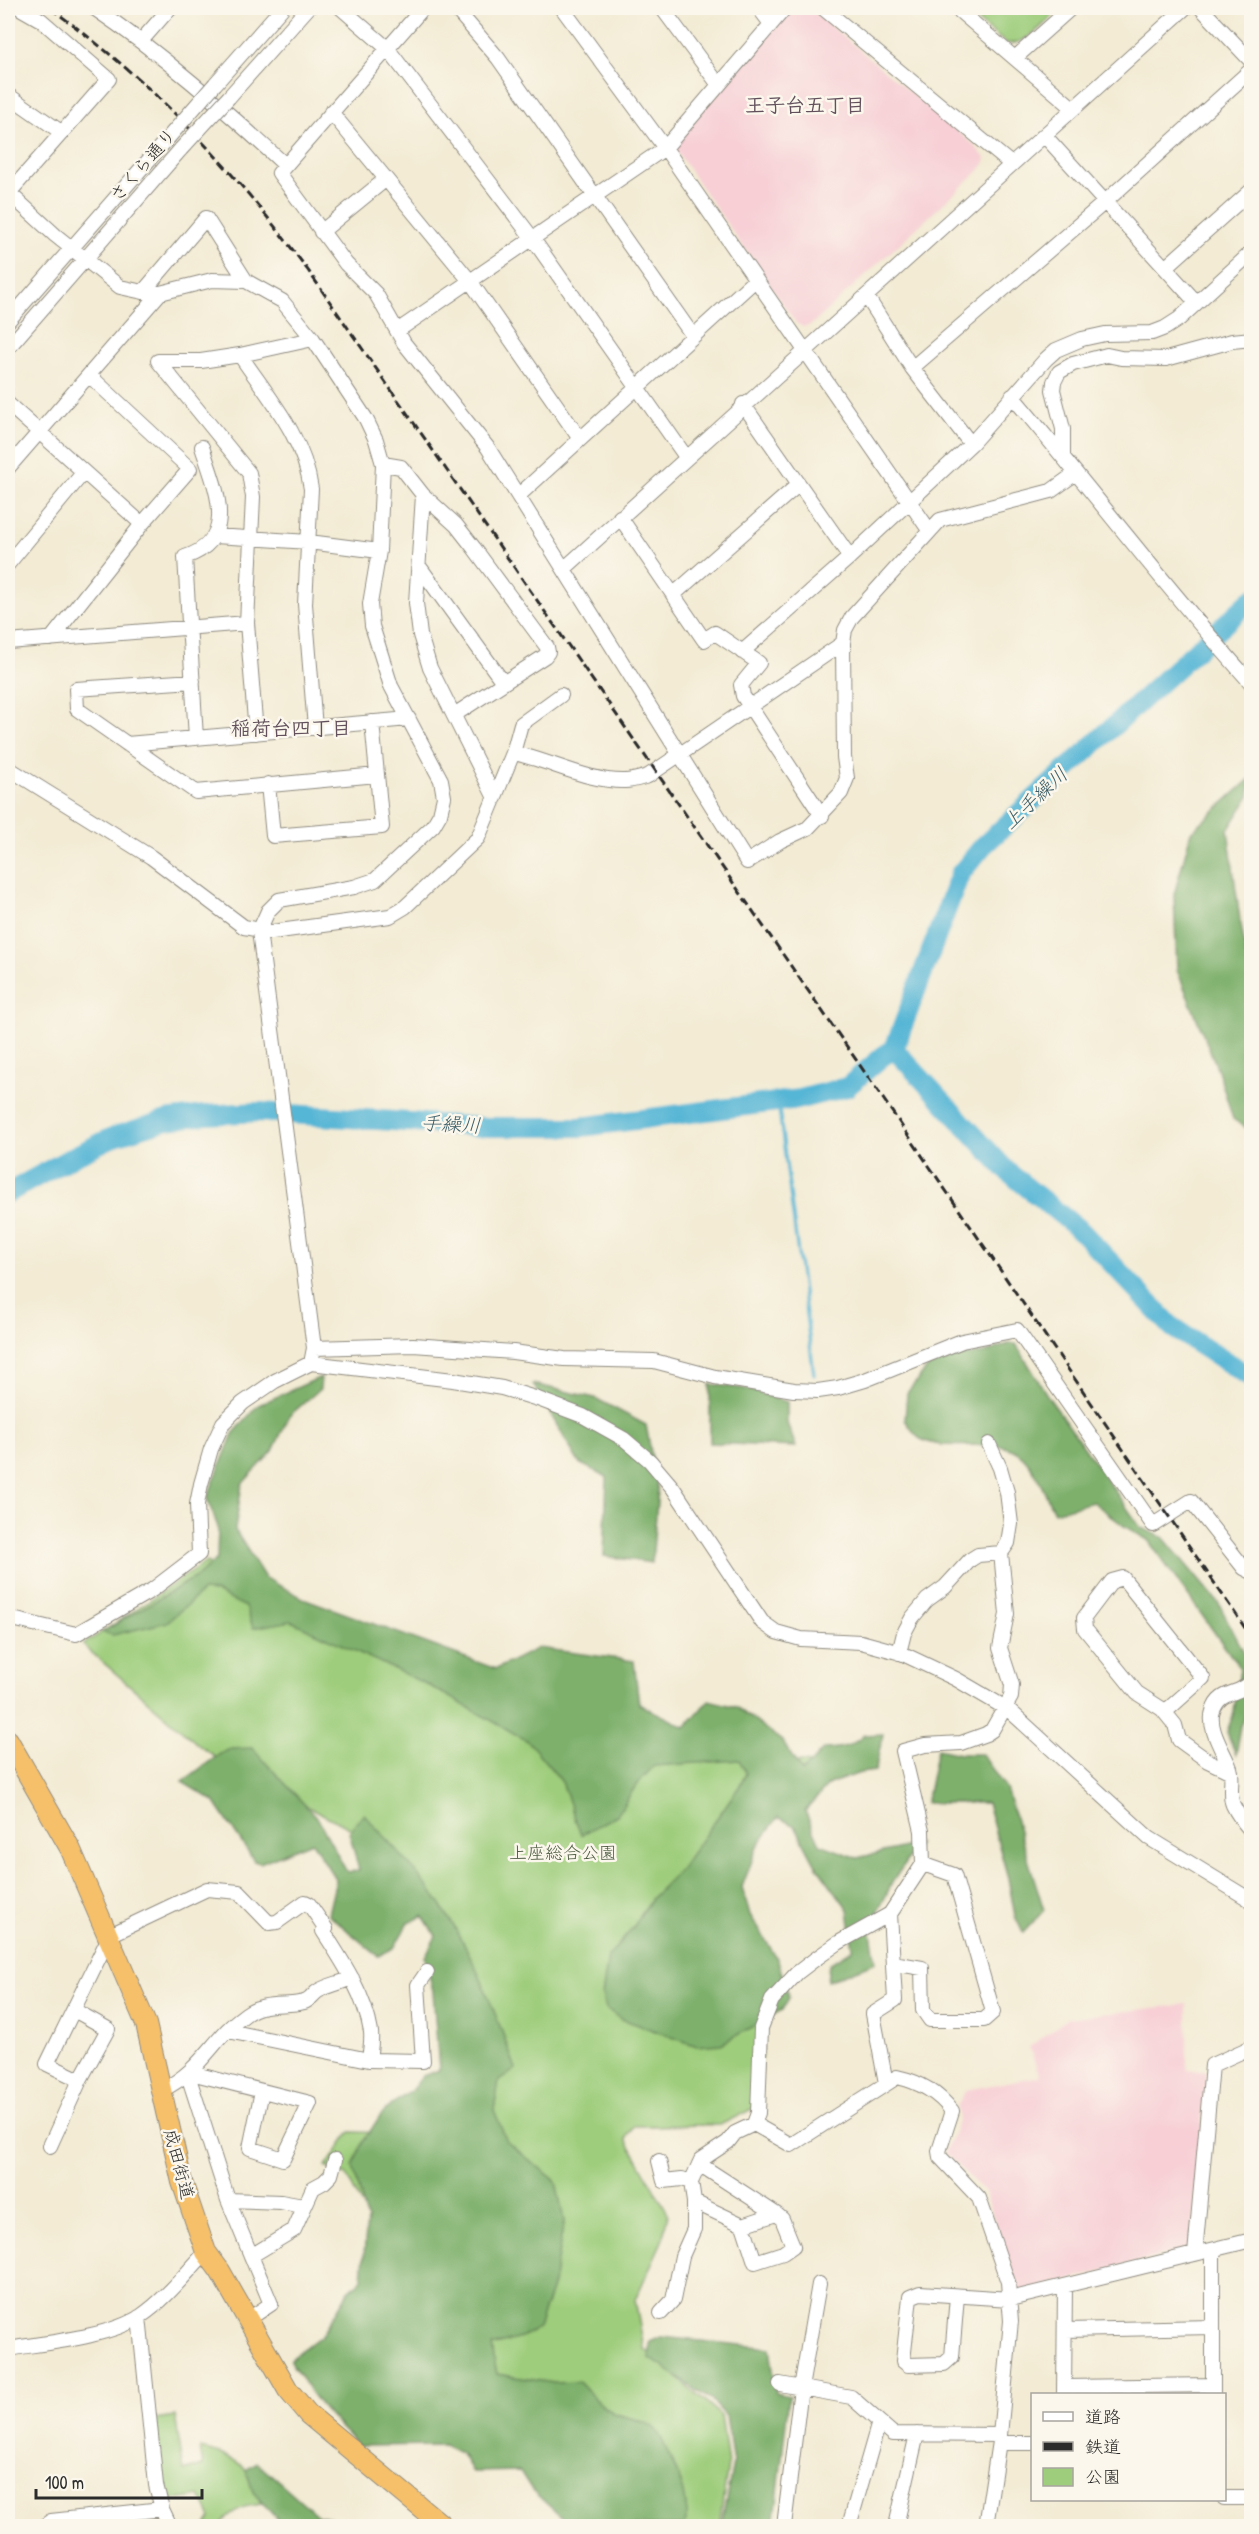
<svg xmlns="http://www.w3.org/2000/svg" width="1259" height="2534" viewBox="0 0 1259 2534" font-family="'Patrick Hand','Klee One',sans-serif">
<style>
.built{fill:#f7cfd5}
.green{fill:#9ecd7c;stroke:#647c54;stroke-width:1.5}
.forest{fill:#7eb06c;stroke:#546e4c;stroke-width:1.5}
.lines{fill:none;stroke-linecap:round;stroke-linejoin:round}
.stream{stroke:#57b6d5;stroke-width:3}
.river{stroke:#57b6d5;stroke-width:20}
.minor-casing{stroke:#8f8b80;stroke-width:16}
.highway-casing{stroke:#8f8b80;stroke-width:22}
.minor{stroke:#fff;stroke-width:14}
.highway{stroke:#f6c06b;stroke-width:20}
.rail{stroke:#2b2b2b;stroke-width:3;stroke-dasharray:9 4.5;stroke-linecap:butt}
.minor-bridge-casing{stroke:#8f8b80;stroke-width:16;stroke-linecap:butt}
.minor-bridge{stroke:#fff;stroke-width:14}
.labels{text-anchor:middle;stroke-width:5;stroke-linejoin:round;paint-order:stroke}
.street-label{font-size:18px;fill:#2b2b2b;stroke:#fbf7ec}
.park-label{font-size:18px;fill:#4e5c43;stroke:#fbf7ec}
.neighbourhood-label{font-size:20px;font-weight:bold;fill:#62515c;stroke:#fbf7ec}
.water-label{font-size:20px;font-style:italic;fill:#3a5c66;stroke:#fbf7ec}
</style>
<rect width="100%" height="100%" fill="#fbf7ec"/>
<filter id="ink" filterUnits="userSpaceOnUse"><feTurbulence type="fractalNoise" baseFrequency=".0167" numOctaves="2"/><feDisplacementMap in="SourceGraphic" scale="12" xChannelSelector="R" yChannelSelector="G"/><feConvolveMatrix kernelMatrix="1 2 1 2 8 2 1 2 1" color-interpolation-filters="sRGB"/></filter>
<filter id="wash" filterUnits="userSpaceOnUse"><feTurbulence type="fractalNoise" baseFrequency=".008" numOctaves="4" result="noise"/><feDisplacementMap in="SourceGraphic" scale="24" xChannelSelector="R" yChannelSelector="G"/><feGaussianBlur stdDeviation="1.35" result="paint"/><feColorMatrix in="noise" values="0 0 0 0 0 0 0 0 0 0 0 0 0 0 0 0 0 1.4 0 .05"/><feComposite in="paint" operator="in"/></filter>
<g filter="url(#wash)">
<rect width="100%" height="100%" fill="#f3ebd4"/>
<path class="built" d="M792 8H809L974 145 986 159 982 168 811 325 803 327 796 323 675 149 679 134Z
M1187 2004V2069L1207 2072 1191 2248 1019 2293 985 2192 945 2153 959 2120 957 2107 966 2090 1040 2076 1029 2047 1069 2018Z"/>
<path class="green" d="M962 8H1061C1047 20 1026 47 1006 43Z
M206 1562 498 1703 656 1741 737 1718 782 1741 795 1762 811 1763 744 1841 707 1889 766 2010 756 2107 720 2125 634 2126 626 2139 668 2213 662 2241 635 2300 644 2348 721 2416 728 2465 719 2526H659L302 2379 293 2366 357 2311 402 2199 361 2204 347 2176 326 2167 350 2132 397 2133 489 2080 435 1919 375 1841 233 1768 201 1747 83 1645Z
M175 2416 184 2471 203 2465 200 2449C214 2452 240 2458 247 2473 253 2484 254 2493 262 2504 246 2506 233 2509 223 2522V2526H206L211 2518 200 2495 165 2501 155 2419Z"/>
<path class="forest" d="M1251 778 1249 797 1228 830 1239 913 1251 982V1131L1233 1119 1218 1070 1177 970 1174 895 1191 832Z
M1008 1344H1016L1047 1395 1141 1528 1163 1537 1219 1604 1251 1666V1705L1241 1726 1236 1755 1227 1732 1234 1712 1240 1668 1148 1540 1124 1526 1093 1502 1054 1512C1045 1495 1037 1470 1022 1456 998 1433 950 1456 919 1438 914 1434 909 1425 905 1420L907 1393 928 1367 961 1356 985 1353Z
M321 1377 320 1389 289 1416 273 1451 242 1484 235 1530 265 1578 303 1598 496 1669 538 1648 634 1661 639 1704 685 1727 709 1700 736 1707 782 1741 802 1772 824 1749C839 1749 852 1747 864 1735L883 1734 875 1771 860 1773 829 1784 805 1811 820 1844 857 1858 918 1844 893 1881 870 1928 876 1962 827 1981 829 1964 853 1949 848 1909 816 1865 795 1826 778 1817 757 1847 742 1887 750 1915 778 1960 789 1998 782 2010 721 2044 697 2046 619 2018 606 2008 602 1996 608 1957 632 1929 652 1898 680 1870 741 1784 746 1773 739 1760 654 1766 637 1784 617 1815 581 1835 562 1782 528 1741 426 1684 291 1621 253 1628 246 1607 215 1592 203 1591 167 1622 113 1635 102 1632 199 1575 217 1559 218 1527 207 1498 233 1434 258 1405Z
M533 1384 595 1398 646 1425 658 1490 652 1563 604 1556 607 1477 579 1463Z
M710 1384 747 1389 787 1402V1423L796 1447 710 1443Z
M252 1748 318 1819 347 1872 359 1870 349 1832 364 1814C388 1842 415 1868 436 1898 473 1950 494 2010 516 2069L499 2081 494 2110 507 2142 556 2181 564 2221 553 2284 538 2328 517 2339 492 2346 497 2374 554 2383 579 2382C589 2392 600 2406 614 2413 627 2419 639 2417 653 2427 659 2431 662 2440 665 2446 675 2469 694 2502 683 2526H571L532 2490 520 2471 473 2472 462 2454 444 2445 359 2446C330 2418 309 2395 290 2359L322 2335 348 2292 362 2279 367 2219 353 2167 361 2145 380 2116 392 2104 410 2092 423 2076 439 2070 433 1991 425 1957 436 1936 423 1916 408 1923 394 1948 378 1956 328 1914 336 1880 312 1842 260 1863 254 1861 214 1801 182 1782 220 1754 230 1749Z
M937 1749 960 1754H982L1006 1789 1044 1910 1023 1933 1015 1916 1008 1878 987 1803H926Z
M661 2337 770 2348 776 2393 789 2396 774 2526H721L733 2464 726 2416 712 2401 650 2358V2342Z
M257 2462 318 2516 362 2526H283L253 2492 246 2470Z"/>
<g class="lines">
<path class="stream" d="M778 1102 814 1375"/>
<path class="river" d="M894 1049 960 874 983 846 1252 599
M894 1049 1008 1172 1081 1231 1173 1328 1252 1378
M8 1193 74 1156 115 1136 167 1120 205 1115 260 1112 482 1127H581L800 1099 847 1087 883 1056 894 1049"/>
</g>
</g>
<g filter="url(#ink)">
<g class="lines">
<defs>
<path id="minor" d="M94 8C162 54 223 108 284 164
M341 8 387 48 533 239 686 457
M423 8 279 173 346 264 376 294 404 343 488 448 747 862 780 841 808 828 841 793 847 778 844 757 843 643 845 630 852 617 940 520 1051 491 1076 473
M455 8 498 58 693 336
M562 8 665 148 929 530
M662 8 719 85
M759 8 771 24
M823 8 1011 164
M956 8 1073 108
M1201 8 1252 62
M142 40 170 8
M1015 58 1071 8
M215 84 282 8
M8 95 61 132
M229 97 308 8
M331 112 470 281 580 439
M1044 135 1196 302
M8 192 55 235 120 287 143 292 160 293 212 280 246 281 282 301 313 339 366 419 376 440 383 464 379 551 370 604 372 626 391 686 441 780 444 797 440 814 433 826 375 880 354 887 279 900 268 911 259 931 314 1348 311 1363
M8 194 109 79 41 20 20 8
M321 232 386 179
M1165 268 1252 190
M143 292 206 218 246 281
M867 297 912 368 971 444
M8 321 168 138
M397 331 665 148 785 8
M8 348 181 149
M240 355C269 398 304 437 311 489L305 604 315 728
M912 368 1105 202 1252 69
M1012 396C1093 491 1168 591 1252 684
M8 404 142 524
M743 404 850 557
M1063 456V429L1053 390 1054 382 1059 372 1073 364 1107 355 1121 358 1166 359 1232 341 1252 339
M383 464 401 467 423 495 456 525 474 548 547 647 548 652 545 656 454 715
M8 468 160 293
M423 495 416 603 420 635 430 668 495 798
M518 496 755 280
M620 517 704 640 715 633 759 663 741 685 743 696 822 816
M215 536 309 542 379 551
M8 564 83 473
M419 566 503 682
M564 569 1185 8
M673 595 799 484
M51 639 142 524 190 469 90 376
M8 642 247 623
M742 652 850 557 971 444 1046 359 1056 350 1082 339 1105 334 1152 333 1165 328 1179 319 1252 252
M193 681 76 689 77 709 196 792 377 775
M256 733 247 623 253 497 249 473 158 361H201L240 355 313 339
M196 738 185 557C240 539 215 487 202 447
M127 744 409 719
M513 753C549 760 588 782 625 781 633 781 641 778 648 776L843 643
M8 768 151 857 244 927 272 932 390 916 405 907 478 838 513 753 521 724 561 695
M268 784 273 836 382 827 372 722
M314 1348 413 1345 513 1352 564 1359 654 1361 715 1377 794 1390 818 1391 838 1388 865 1380 962 1341 1017 1330 1153 1525 1191 1501 1244 1568 1252 1572
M8 1618 76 1634 152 1590 199 1554 197 1504 201 1484 211 1449 223 1423 243 1403 275 1381 311 1363 453 1380 502 1388 538 1399 583 1416 624 1439 650 1461 673 1488 762 1622 776 1632 801 1639 861 1642 901 1653 956 1679 1009 1710 1149 1838 1252 1901
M899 1653 904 1633 912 1618 927 1600 945 1587 970 1560 978 1555 1001 1553
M1252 1681C1240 1696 1220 1689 1213 1711 1207 1728 1224 1752 1230 1768 1234 1780 1228 1793 1233 1805 1237 1814 1245 1824 1252 1832
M1165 1712 1203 1678 1123 1578 1112 1581 1084 1618 1085 1629 1137 1693 1162 1709 1175 1725 1179 1740 1208 1761 1231 1772
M893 1963 922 1968 923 2010 930 2020H984L993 2012 954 1875 923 1864
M74 2010 108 2029 80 2080
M228 2031 369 2060 423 2061 418 1985 427 1972
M191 2073 310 2103 283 2159 250 2148 262 2091
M188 2075 228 2200 271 2304 247 2320
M886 2083 873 2014 895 2000 890 1914
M162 2090C203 2070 213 2037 246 2014 264 2001 285 2007 304 2002 310 2001 313 1994 318 1991 328 1985 341 1983 352 1978
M754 2124 791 2145 897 2077C920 2082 938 2092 952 2111L939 2151 940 2157 979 2198 1008 2282 1011 2321 1000 2435 986 2526
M50 2146 80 2080 47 2064 110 1935 207 1889 239 1892 269 1923 277 1922 305 1902 309 1904 326 1929 323 1931C343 1962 365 1995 371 2032 372 2041 370 2051 369 2060
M659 2161 664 2181 682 2179 691 2182
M699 2164 776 2214 782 2219 793 2246 783 2253 755 2262 743 2225 776 2214
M228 2200 281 2202 303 2206
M694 2202 743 2225
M1195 2254 1212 2065 1252 2047
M251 2256 294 2230 313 2188 324 2182 331 2175 335 2160
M957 2296 952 2357 944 2364 908 2365 903 2361 910 2297 920 2293 1010 2299 1252 2240
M661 2313 673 2300 682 2256 694 2229V2202L691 2182 701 2160 728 2142 735 2133 754 2124 758 2113 761 2028 772 2000 797 1973 814 1960 838 1943 890 1914 923 1864 922 1831 903 1751 925 1745 961 1743 986 1734 992 1730 1011 1697 1012 1685 1000 1648 1007 1614 1001 1553 1008 1543 1011 1524 1007 1492 1000 1468 989 1444
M139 2317 156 2485 162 2509 170 2526
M1065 2330 1213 2327
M8 2349C44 2343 110 2337 141 2316 166 2299 186 2273 206 2252
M780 2384 851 2397 893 2434 1000 2435
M1064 2387 1213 2385
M1064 2394 1065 2286
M1213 2394V2250
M999 2443H1032
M1224 2498H1252
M44 2526 51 2521 162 2509
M784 2526 801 2388 819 2284
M849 2526 879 2422
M896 2526 917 2434"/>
<path id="highway" d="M8 1740 70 1848 146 2024 182 2182 206 2252 220 2271 288 2390 308 2414 443 2526"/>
</defs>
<use href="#minor" class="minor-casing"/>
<use href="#highway" class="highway-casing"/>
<use href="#minor" class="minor"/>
<use href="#highway" class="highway"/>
<path class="rail" d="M50 8C153 82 232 167 307 269L884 1100 1252 1638"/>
<defs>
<path id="minor-bridge" d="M168 138 215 84
M181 149 229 97"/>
</defs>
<use href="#minor-bridge" class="minor-bridge-casing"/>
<use href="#minor-bridge" class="minor-bridge"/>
</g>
</g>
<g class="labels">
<g class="street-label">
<text transform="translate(143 165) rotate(-49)" y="6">さくら通り</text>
<text transform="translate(179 2164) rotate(75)" y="6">成田街道</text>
</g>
<g class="park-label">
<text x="563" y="1859">上座総合公園</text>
</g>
<g class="neighbourhood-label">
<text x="805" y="112">王子台五丁目</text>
<text x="291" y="735">稲荷台四丁目</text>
</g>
<g class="water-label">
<text transform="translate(1035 798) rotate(-43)" y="7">上手繰川</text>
<text transform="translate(451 1124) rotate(3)" y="7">手繰川</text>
</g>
</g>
<rect width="1259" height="2534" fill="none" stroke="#fbf7ec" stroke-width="30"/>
<rect x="1031" y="2393" width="195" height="108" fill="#fbf7ec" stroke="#a8a59f" stroke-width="1.5"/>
<rect x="1043" y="2412" width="30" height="9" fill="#ffffff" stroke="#a8a59f" stroke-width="1.5"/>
<text x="1085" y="2423" font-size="18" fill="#2b2b2b">道路</text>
<rect x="1043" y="2442" width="30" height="9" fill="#2b2b2b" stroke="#a8a59f" stroke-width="1.5"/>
<text x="1085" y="2453" font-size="18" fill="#2b2b2b">鉄道</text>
<rect x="1043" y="2468" width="30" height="18" fill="#9ecd7c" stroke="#a8a59f" stroke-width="1.5"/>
<text x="1085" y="2483" font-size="18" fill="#2b2b2b">公園</text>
<path d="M36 2489v9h166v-9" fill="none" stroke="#2b2b2b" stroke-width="3"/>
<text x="45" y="2489" font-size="18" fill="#2b2b2b" stroke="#fbf7ec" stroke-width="4.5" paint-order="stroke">100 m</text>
</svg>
